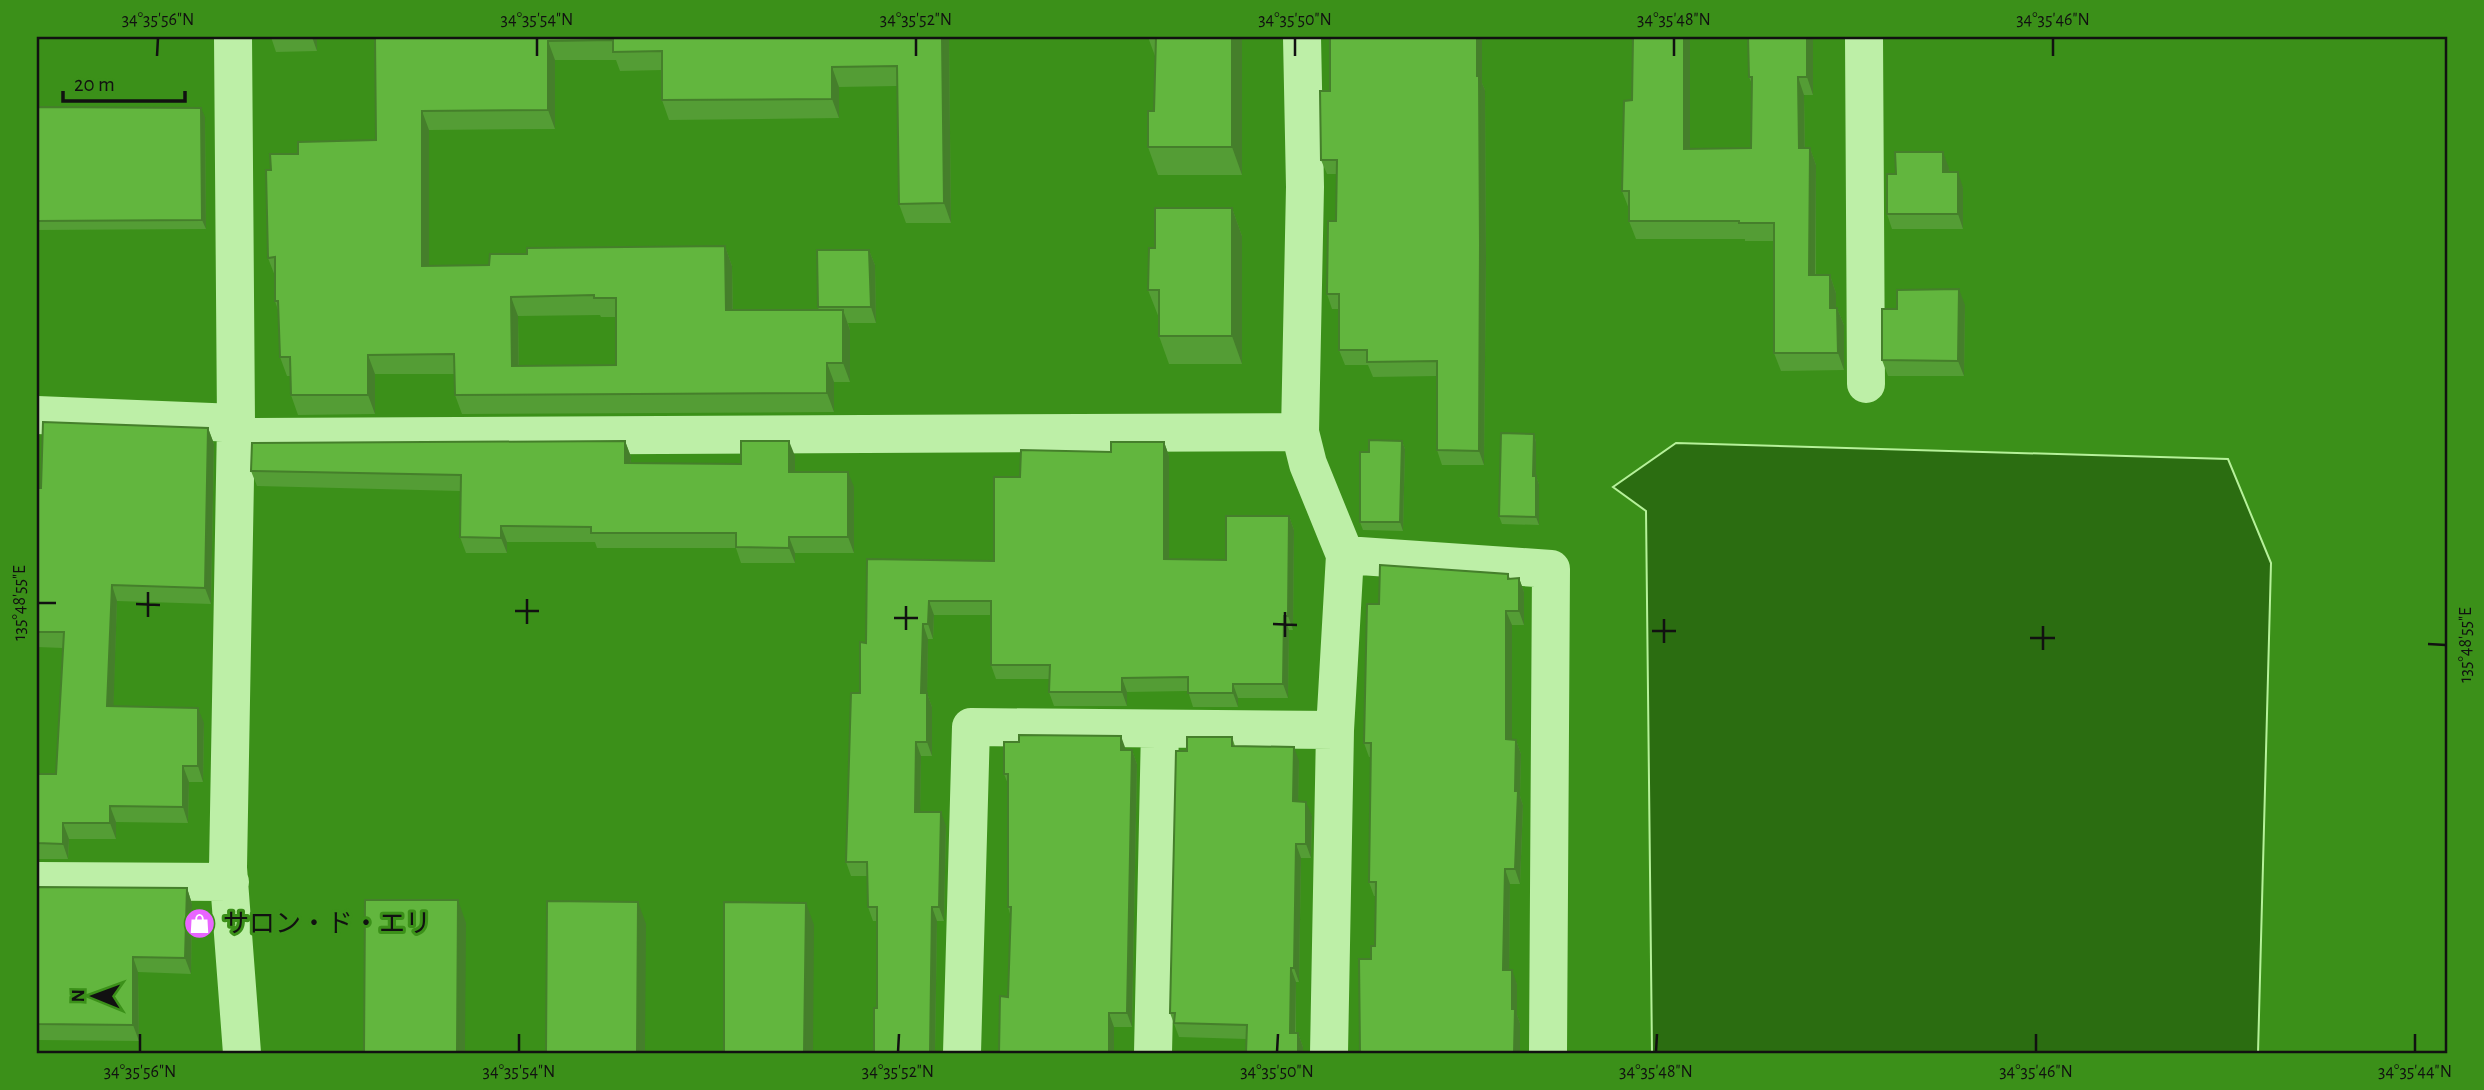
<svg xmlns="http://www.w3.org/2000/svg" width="2484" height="1090" viewBox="0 0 2484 1090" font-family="'Alegreya Sans','Noto Sans JP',sans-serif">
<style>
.water{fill:#2b6d11;stroke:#b6f19a;stroke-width:2}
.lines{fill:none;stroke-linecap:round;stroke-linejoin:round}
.minor{stroke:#bdefa7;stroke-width:38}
.wall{fill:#549d35;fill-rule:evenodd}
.shaded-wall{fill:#457f2b}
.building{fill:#62b63e;stroke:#457f2b;stroke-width:2;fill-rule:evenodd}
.ticks{fill:none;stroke:#111;stroke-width:2.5}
.labels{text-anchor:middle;stroke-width:6;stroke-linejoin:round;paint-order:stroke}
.poi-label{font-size:26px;fill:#111;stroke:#3b9019;text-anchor:start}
.neatline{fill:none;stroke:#111;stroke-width:2.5}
.ticks-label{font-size:18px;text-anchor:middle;fill:#111}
</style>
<rect width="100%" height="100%" fill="#3b9019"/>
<path class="water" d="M1676 443 2228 459 2271 563 2258 1053H1652L1646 511 1613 487Z"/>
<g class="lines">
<path class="minor" d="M233 37 236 423 228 868 242 1053
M1302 37 1305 187 1300 432 1308 464 1345 555 1335 730 1329 1053
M1864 37 1866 384
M37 415 236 423
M236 437 1300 432
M1345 555 1551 569 1548 1053
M37 881 230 882
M962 1053 971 727 1335 730
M1153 1053 1160 729"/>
</g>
<path class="wall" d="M271 37H317V51L276 52Z
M375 37H949L951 223H906L899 204 897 86 839 87V118L669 120 662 100V70L620 71 616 60H555V129L429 130V266L489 265 527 254 725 246 732 266 733 310H819L818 307 869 250 875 265 876 323H848L850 330V382H834V412L462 414 455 395V374H375V414L298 415 291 395 290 376H287L280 357 279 313 275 301V276L268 258 271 170 298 154 376 140ZM600 315 601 317H616V365L519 366 518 316Z
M1148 37H1242V175H1158L1148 147 1154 111 1155 56Z
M1748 37H1813V95H1804L1805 148H1810L1816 165V275H1830L1836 293V308H1837L1844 325V370L1781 371 1774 353V241H1745V239H1636L1629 221V209L1622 191 1690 149 1751 148 1752 84 1749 77Z
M1482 83 1485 90 1486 259 1484 465H1442L1437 450V376L1373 377 1368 365H1345L1339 350V309H1332L1327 294 1336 221V174H1327L1321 160 1330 91Z
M37 107 205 117 206 229 37 230Z
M1949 168V172L1963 188V229H1892L1887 214Z
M1232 208 1242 236V364H1169L1159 336V318L1148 290 1155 248Z
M1965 305 1964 376H1888L1882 360Z
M208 428 214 444 211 604 117 601 113 706 204 723 203 782H189L188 823 116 822V839H69L68 859H37V774H56L63 648 37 647V488H41Z
M1534 434 1536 442V476L1539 484V525L1502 524 1499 516Z
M625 441 631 457V463L741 464 795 456V472L854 487V553H795V563H741L736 548H597L595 542H507V553H466L460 537V491L257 486 251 471Z
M1402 441 1405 449 1403 531 1363 530 1360 522 1369 452Z
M1164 442 1169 456V559L1226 560 1289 516 1294 530 1293 630H1289L1288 698H1238V707H1193L1188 691 1127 692V706H1054L1049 692V679H996L991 665V615H934L933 639H928L927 693 932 707V756H921L920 812 946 826 944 921H937L935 1053H874L877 1008V921H873L868 907 867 876H851L846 862 860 693 866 643 867 559 994 561 1020 477 1111 452Z
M1508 574 1510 579 1519 578 1524 592V625H1512V740H1516L1521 754 1520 796 1523 805 1520 884H1510L1509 970 1517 984V1015L1520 1023V1053H1360L1371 959 1375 946 1376 896H1374L1369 882 1371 757H1369L1364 743 1379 604Z
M1232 737 1235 746 1299 761 1298 801 1312 816 1311 858H1301L1299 982H1296V1033H1298L1303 1047V1053H1246V1039L1179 1037 1170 1013 1187 751Z
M1126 750H1132L1137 764 1132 1027H1114V1053H999L1008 997 1010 914 1008 907V784L1004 774Z
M37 887 187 888 192 904 191 974 138 972 139 1041 37 1040Z"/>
<path class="shaded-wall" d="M312 37H317V51Z
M942 37H949L951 223 944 203Z
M1232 37H1242V175L1232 147Z
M1477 37H1482V83L1485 90 1486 259 1484 465 1479 451Z
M1684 37H1690V166L1684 149Z
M1807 37H1813V95L1807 77Z
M548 41 555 60V129L548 110Z
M832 67 839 87V118L832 99Z
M1798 77 1804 95 1805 165 1799 148Z
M201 108 205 117 206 229 202 220Z
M422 111 429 130V286L422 266Z
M1810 148 1816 165 1815 293 1809 275Z
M1943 152 1949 168 1948 188 1943 172Z
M1958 172 1963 188V229L1958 214Z
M1232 208 1242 236V364L1232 336Z
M725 246 732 266 733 330 726 310Z
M869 250 875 265 876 323 871 307Z
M1830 275 1836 293V326L1830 308Z
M1959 289 1965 305 1964 376 1958 361Z
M511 297 518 316 519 385 512 366Z
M1837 308 1844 325V370L1838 353Z
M843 310 850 330V382L843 363Z
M368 355 375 374V414L368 395Z
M827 363 834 382V412L827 393Z
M208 428 214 444 211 604 205 588Z
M1534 434 1536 442V484L1533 476Z
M625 441 631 457 630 479 625 463Z
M789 441 795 456V487L789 472Z
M1402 441 1405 449 1403 531 1400 522Z
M1164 442 1169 456V573L1164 559Z
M848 472 854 487V553L848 537Z
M1536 476 1539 484V525L1536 517Z
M1289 516 1294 530 1293 630 1288 616Z
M501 526 507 542V553L501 538Z
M789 537 795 553V563L789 548Z
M1519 578 1524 592V625L1519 611Z
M112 585 117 601 113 722 107 706Z
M929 601 934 615 933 639 928 624Z
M1506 611 1512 625V754L1506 739Z
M1284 616 1289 630 1288 698 1283 684Z
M923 624 928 639 927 707 921 693Z
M1122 678 1127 692V706L1122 692Z
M1233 684 1238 698V707L1233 693Z
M927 693 932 707V756L927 742Z
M198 708 204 723 203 782 198 766Z
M1121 736 1126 750H1121Z
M1516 740 1521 754 1520 796 1523 805 1520 884 1515 869Z
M916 742 921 756 920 826 915 812Z
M1294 747 1299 761 1298 815 1293 801Z
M1132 750 1137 764 1132 1027 1127 1013Z
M183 766 189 782 188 823 183 807Z
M1306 802 1312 816 1311 858 1306 844Z
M110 806 116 822V839L110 823Z
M941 812 946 826 944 921 939 907Z
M63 823 69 839 68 859 63 844Z
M1296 844 1301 858 1299 982 1294 968Z
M1505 869 1510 884 1509 984 1503 970Z
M187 888 192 904 191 974 185 958Z
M458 900 466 923 465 1053H457Z
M638 902 646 924 645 1053H637Z
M806 903 814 925 813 1053H804Z
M932 907 937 921 935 1053H930Z
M133 957 138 972 139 1041 133 1025Z
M1291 968 1296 982 1295 1047 1290 1033Z
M1512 970 1517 984V1015L1520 1023V1053H1514L1512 1009Z
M1109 1013 1114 1027V1053H1109Z
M1298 1033 1303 1047V1053H1298Z"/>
<path class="building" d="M375 37H942L944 203 899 204 897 66 832 67V99L662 100V51L613 52V40L548 41V110L422 111V266L489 265 490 254H527V248L725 246 726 310H843V363H827V393L455 395 454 354 368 355V395H291L290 357H280L278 301H275V257L268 258 266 170H271L270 154H298V142L376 140ZM594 295V298H616V365L512 366 511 297Z
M1156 37H1232V147H1148V111H1154Z
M1330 37H1477V76H1479L1480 245 1479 451 1437 450V361L1367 362V350H1339V294H1327L1328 221H1336L1337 160H1321L1320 91H1330Z
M1633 37H1684V149L1751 148 1752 77H1749L1748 37H1807V77H1798L1799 148H1810L1809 275H1830V308H1837L1838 353H1774V223H1739V221H1629V191H1622L1624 101 1632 100Z
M37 107 201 108 202 220 37 221Z
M1895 152H1943V172H1958V214H1887V174H1896Z
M1155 208H1232V336H1159V290H1148L1149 248H1155Z
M817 250H869L871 307H818Z
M1959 289 1958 361 1882 360V309H1897V290Z
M43 422 208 428 205 588 112 585 107 706 198 708V766H183V807L110 806V823H63V844L37 843V774H56L64 632H37V488H41Z
M1501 433 1534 434 1533 476H1536V517L1499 516Z
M1369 440 1402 441 1400 522H1360V452H1369Z
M625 441V463L741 464V441H789V472H848V537H789V548L736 547V533H591V527L501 526V538L460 537 461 475 251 471 252 443Z
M1111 442H1164V559L1226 560V516H1289L1288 616H1284L1283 684H1233V693H1188V677L1122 678V692H1049L1050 665H991V601H929L928 624H923L921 693H927V742H916L915 812H941L939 907H932L930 1053H874V1008H877V907H868L867 862H846L851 693H860V642L866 643 867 559 994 561V477H1020L1021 450 1111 452Z
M1380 565 1508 574V579L1519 578V611H1506V739L1516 740 1515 791H1518L1515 869H1505L1503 970H1512V1009H1515L1514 1053H1360L1359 959H1371V946H1375L1376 882H1369L1371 743H1364L1367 604H1379Z
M1019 735 1121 736V750H1132L1127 1013H1109V1053H999L1000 996 1008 997 1011 907H1008V774H1004V742H1019Z
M1187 737H1232V746L1294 747 1293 801 1306 802V844H1296L1294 968H1291L1290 1033H1298V1053H1246L1247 1025 1174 1023 1175 1013H1170L1176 751H1187Z
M37 887 187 888 185 958 133 957V1025L37 1024Z
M365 900H458L457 1053H364Z
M547 901 638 902 637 1053H546Z
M724 902 806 903 804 1053H724Z"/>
<path class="ticks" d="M157 56 158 38M537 56V38M916 56V38M1295 56V38M1674 56V38M2053 56V38M38 603H56M136 604 160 605M515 611H539M148 617V592M894 618H918M527 624V599M1273 624 1297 625M906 630V606M1652 631H1676M1285 637V612M2030 638H2055M1664 643V619M2428 644 2446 645M2043 650V626M140 1052V1034M519 1052V1034M898 1052 899 1034M1277 1052 1278 1034M1656 1052 1657 1034M2036 1052V1034M2415 1052V1034"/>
<defs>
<symbol id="shop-disc" viewBox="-11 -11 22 22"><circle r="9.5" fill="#e965ff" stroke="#3b9019"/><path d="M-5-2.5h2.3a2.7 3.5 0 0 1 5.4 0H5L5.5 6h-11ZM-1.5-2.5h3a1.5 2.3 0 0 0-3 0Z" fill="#fff"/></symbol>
</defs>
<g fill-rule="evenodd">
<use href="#shop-disc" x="182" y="906" width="35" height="35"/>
</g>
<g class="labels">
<g class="poi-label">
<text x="223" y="932">サロン・ド・エリ</text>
</g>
</g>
<rect width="2484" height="1090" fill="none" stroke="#3b9019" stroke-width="77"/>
<g transform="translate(94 996) rotate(271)" stroke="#3b9019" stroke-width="5" paint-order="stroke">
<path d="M0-5L12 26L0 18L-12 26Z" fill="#111111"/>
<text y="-10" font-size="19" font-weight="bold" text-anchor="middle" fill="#111111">N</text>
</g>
<path d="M63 91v10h122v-10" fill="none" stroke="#111111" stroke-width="3.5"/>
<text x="74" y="91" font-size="21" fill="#111111" stroke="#3b9019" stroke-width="5" paint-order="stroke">20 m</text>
<rect x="38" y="38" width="2408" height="1014" class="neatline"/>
<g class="ticks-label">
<text x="158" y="25">34°35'56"N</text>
<text x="537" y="25">34°35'54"N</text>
<text x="916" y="25">34°35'52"N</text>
<text x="1295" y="25">34°35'50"N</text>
<text x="1674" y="25">34°35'48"N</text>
<text x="2053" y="25">34°35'46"N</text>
<text transform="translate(19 603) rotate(-90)" y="6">135°48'55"E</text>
<text transform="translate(2465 645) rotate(-90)" y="6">135°48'55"E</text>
<text x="140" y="1077">34°35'56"N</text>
<text x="519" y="1077">34°35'54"N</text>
<text x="898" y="1077">34°35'52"N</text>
<text x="1277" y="1077">34°35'50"N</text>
<text x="1656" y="1077">34°35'48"N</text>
<text x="2036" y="1077">34°35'46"N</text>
<text x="2415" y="1077">34°35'44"N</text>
</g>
</svg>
